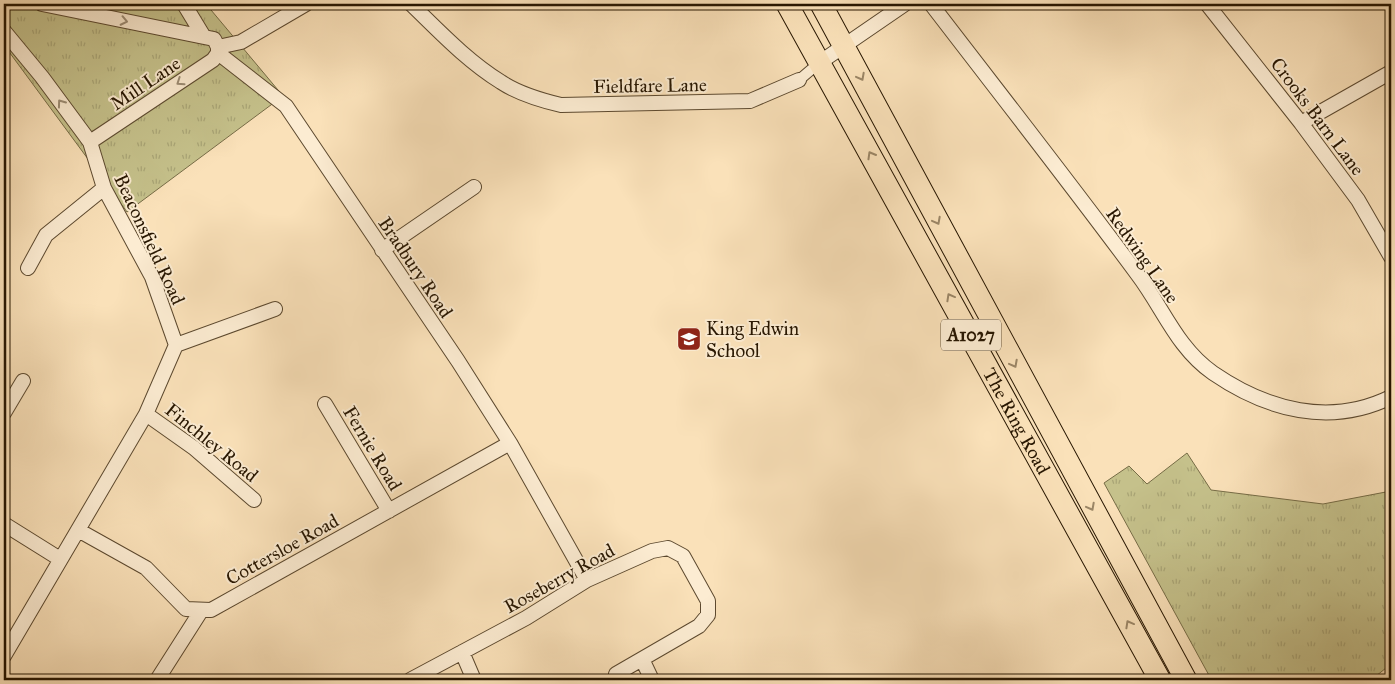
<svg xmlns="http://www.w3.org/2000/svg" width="1395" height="684" viewBox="0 0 1395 684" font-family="'IM FELL Great Primer',serif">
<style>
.grass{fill:url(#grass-tufts);stroke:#766c46}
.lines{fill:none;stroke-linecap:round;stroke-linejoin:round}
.pedestrian-casing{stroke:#5c492f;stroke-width:12}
.minor-casing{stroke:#5c492f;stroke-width:16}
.primary-casing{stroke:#271601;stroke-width:23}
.pedestrian{stroke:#fcecd2;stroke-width:10}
.minor{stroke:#fcecd2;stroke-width:14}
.primary{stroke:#fae1b9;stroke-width:21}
.oneway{stroke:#9c8c74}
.oneway2{stroke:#9b8666}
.labels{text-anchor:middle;stroke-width:4;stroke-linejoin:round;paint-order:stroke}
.shield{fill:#fcecd2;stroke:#675640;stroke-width:1}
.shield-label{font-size:18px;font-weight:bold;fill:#271601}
.street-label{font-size:19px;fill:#271601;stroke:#fcecd2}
.poi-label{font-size:19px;fill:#271601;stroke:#fcecd2;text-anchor:start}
</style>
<defs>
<pattern id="grass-tufts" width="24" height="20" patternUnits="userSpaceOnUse" patternTransform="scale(1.25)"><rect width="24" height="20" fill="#c5c18b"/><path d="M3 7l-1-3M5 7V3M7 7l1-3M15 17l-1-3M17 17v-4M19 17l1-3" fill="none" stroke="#a9a576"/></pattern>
</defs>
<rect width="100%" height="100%" fill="#fae1b9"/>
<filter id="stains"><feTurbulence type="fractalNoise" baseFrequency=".004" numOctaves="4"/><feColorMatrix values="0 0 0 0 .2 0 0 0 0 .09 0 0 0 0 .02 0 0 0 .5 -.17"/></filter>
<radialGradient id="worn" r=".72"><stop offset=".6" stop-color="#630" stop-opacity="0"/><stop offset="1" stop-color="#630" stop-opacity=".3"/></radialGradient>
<path class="grass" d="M4 4H206L283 96 127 212 4 45Z
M1187 453 1211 490 1323 504 1391 491V664L1371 680 1211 679 1104 483 1129 466 1147 484Z"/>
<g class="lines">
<defs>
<path id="pedestrian" d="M799 80 819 63"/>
<path id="minor" d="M42 4 204 37
M184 4 204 37 214 39 218 47V53L286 106 458 361 510 443 587 580
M411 4C439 31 467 61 501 82 519 94 540 100 561 105L750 101 799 80
M931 4C1000 94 1070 183 1138 275 1163 308 1177 348 1213 373 1267 410 1330 427 1391 397
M1207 4 1301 123 1358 200 1391 257
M4 31 42 77 90 142 104 188 152 277 176 345 146 414 4 656
M218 47 241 42 306 4
M819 63 905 4
M1301 123 1391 72
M90 142 213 60 218 53
M382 250 474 187
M28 268 46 235 104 188
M176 345 275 309
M325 404 389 511
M4 413 23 381
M146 414 194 448 254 500
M4 524 60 559
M78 530 146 568 186 609 211 610 510 443
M462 652 474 680
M642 659 652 680
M157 680 201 611
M410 680 526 618 587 580 652 551 668 548 683 556 708 601V615L699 626 616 674"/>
<g id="primary">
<path id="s1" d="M787 4 1160 680"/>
<path d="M821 4 1186 680"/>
</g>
</defs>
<use href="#pedestrian" class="pedestrian-casing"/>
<use href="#minor" class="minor-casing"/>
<use href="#primary" class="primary-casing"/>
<use href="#pedestrian" class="pedestrian"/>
<use href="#minor" class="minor"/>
<use href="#primary" class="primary"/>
</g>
<defs><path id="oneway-chevron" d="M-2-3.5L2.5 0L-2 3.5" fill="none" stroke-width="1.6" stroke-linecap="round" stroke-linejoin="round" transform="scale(1.25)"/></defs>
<g class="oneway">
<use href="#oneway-chevron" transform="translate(124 21) rotate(12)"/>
<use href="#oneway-chevron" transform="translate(180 82) rotate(146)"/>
<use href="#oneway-chevron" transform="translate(61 103) rotate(-126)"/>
</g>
<g class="oneway2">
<use href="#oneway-chevron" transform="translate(861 77) rotate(62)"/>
<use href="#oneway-chevron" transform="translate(871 155) rotate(-120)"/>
<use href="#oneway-chevron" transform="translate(937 221) rotate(62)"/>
<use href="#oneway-chevron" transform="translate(950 297) rotate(-119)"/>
<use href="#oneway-chevron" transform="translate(1014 364) rotate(62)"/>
<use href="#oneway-chevron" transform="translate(1091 507) rotate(62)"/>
<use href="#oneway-chevron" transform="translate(1129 624) rotate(-119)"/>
</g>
<defs>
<symbol id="school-square" viewBox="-11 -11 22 22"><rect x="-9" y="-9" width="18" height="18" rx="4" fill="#8f2418" stroke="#fcecd2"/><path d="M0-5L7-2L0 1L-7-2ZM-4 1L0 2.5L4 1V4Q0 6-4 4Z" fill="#fff"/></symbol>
</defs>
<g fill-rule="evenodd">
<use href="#school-square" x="675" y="325" width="28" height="28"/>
</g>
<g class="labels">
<rect class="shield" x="941" y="319.5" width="60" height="31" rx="4"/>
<g class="shield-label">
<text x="971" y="341">A1027</text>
</g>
<g class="street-label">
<text transform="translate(145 83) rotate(-34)" y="7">Mill Lane</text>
<text transform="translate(650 85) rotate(-1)" y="7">Fieldfare Lane</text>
<text transform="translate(1318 116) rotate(53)" y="7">Crooks Barn Lane</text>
<text transform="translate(150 239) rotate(65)" y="7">Beaconsfield Road</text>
<text transform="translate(1143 255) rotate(55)" y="7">Redwing Lane</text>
<text transform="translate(416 267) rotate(56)" y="7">Bradbury Road</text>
<text dy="7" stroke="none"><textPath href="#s1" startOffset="476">The Ring Road</textPath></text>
<text transform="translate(212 442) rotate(39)" y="7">Finchley Road</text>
<text transform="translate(373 448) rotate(59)" y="7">Fernie Road</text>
<text transform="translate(282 549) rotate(-29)" y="7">Cottersloe Road</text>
<text transform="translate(559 578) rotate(-29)" y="7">Roseberry Road</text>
</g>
<g class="poi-label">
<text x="706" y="335">King Edwin<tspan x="706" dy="22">School</tspan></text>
</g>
</g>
<rect width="1395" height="684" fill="none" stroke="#fae1b9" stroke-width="20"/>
<rect x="5" y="5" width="1385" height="674" fill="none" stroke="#271601" stroke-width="2.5"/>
<rect x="10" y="10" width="1375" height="664" fill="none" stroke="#271601"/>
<rect width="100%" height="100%" filter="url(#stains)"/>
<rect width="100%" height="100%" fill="url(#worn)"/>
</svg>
